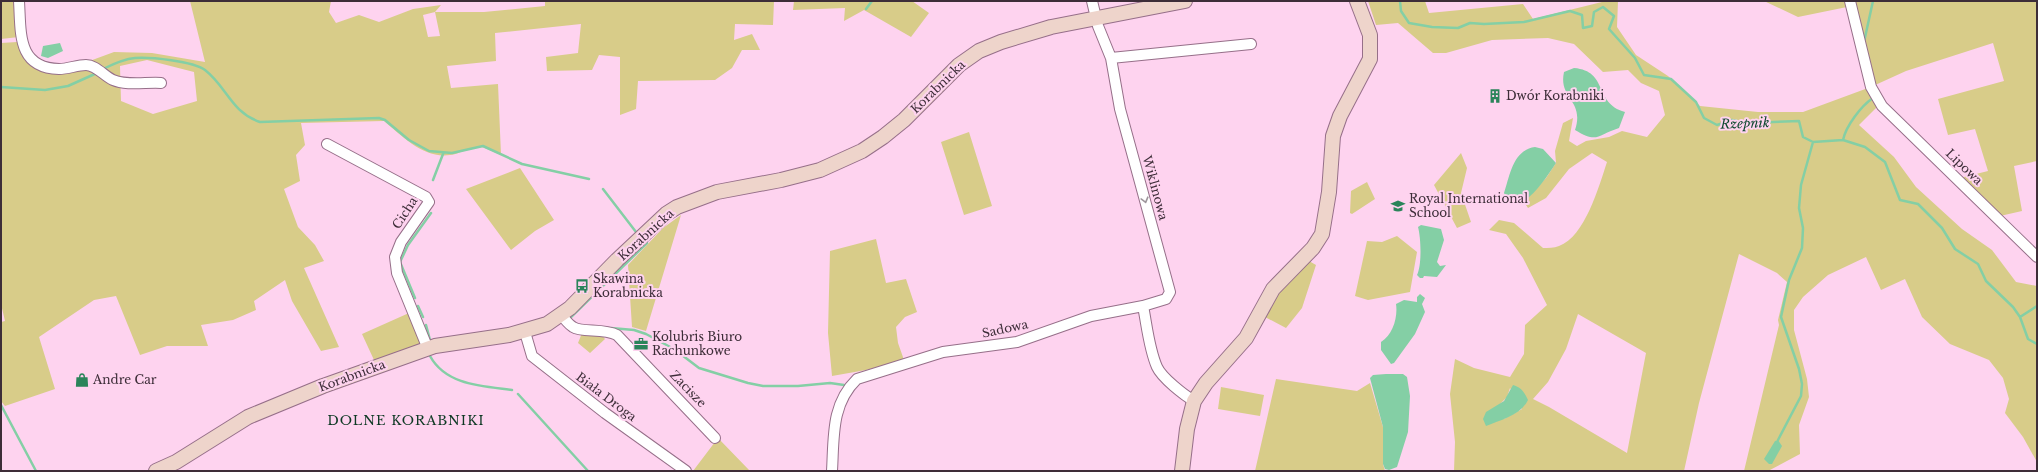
<svg xmlns="http://www.w3.org/2000/svg" width="2038" height="472" viewBox="0 0 2038 472" font-family="'Libre Baskerville',serif">
<style>
.green{fill:#d8cc89;fill-rule:evenodd}
.water{fill:#84cfa5}
.lines{fill:none;stroke-linecap:round;stroke-linejoin:round}
.stream{stroke:#84cfa5;stroke-width:2.5}
.street-casing{stroke:#966f89;stroke-width:12}
.secondary-casing{stroke:#966f89;stroke-width:16}
.street{stroke:#fff;stroke-width:10}
.secondary{stroke:#eed4cb;stroke-width:14}
.oneway{stroke:#9e969c}
.labels{text-anchor:middle;stroke-width:4;stroke-linejoin:round;paint-order:stroke}
.street-label{font-size:12px;fill:#3d2d38;stroke:#fed3ef}
.poi-label{font-size:12px;fill:#3d2d38;stroke:#fed3ef;text-anchor:start}
.water-label{font-size:13px;font-style:italic;fill:#0b482d;stroke:#fed3ef}
.neighbourhood-label{font-size:13px;letter-spacing:1px;fill:#0e3924;stroke:#fed3ef}
</style>
<rect width="100%" height="100%" fill="#fed3ef"/>
<path class="green" d="M1 1H15L19 37 1 39Z
M190 1H331L329 12 336 23 359 15 379 22 413 9 441 5 435 12H484L545 6V1H774L773 25 735 24 734 40 752 34 760 50H742L732 68 715 80 638 81 636 109 620 115V57L599 55 592 70 547 71 546 57 578 53 581 24 495 33 496 61 447 66 451 88 498 84 501 155C495 153 487 148 481 147 471 146 460 154 450 155 424 159 402 136 384 121L301 123 305 145 296 155 300 181 284 189 298 227 315 245 324 261 304 268 339 347 321 351 292 301 285 280 254 301 256 310 233 320 201 325 208 346H167L140 355 116 296 94 300 39 337 55 389 5 406 1 401V322L5 321 1 304V43L17 42 23 53 32 65 76 66 114 52 152 53 205 62ZM435 12 440 36 428 37 423 15ZM147 60 194 72 197 101 153 114 121 101 120 66Z
M794 1H912L929 13 911 37 864 10 844 21 845 8 793 10Z
M1368 1H1425L1429 13 1523 4 1533 19 1606 1H1618L1617 27 1636 55 1668 76 1700 106 1758 112H1803L1868 88 1877 107 1859 125 1894 157 1916 187 1962 229 1992 250 2016 282 2037 286V462L2023 437 2005 413 2009 399 2003 378 1989 360 1950 344 1922 317 1905 279 1881 290 1866 257 1828 275 1803 297 1794 310V330L1807 379 1809 397 1799 425 1800 454 1768 471H1744L1779 325 1778 320 1787 282 1777 273 1739 254 1699 403 1684 471H1454L1455 442 1450 394 1455 359 1474 368 1510 377 1524 354 1525 325 1547 305 1523 258 1506 234 1489 230 1499 220 1514 223 1543 248C1548 248 1554 248 1559 246 1585 237 1599 186 1607 162L1592 153 1569 169 1546 198 1528 208 1524 202 1546 178 1556 163 1555 151 1563 123 1573 118 1569 141 1577 146 1586 141 1609 137 1622 131 1647 137 1665 115 1659 91 1641 83 1628 70 1603 72 1574 44 1548 38 1492 40 1446 53H1433L1398 23 1376 25ZM1578 314 1646 353 1627 453 1549 407 1533 399 1548 382 1566 349ZM1510 388 1522 409 1504 419 1499 405 1507 397Z
M1764 1H1845L1847 7 1798 17Z
M1852 1H2037V161L2014 166 2022 211 2000 216 1960 178 1988 171 1975 129 1948 135 1938 99 2004 81 1993 43 1906 71 1873 86Z
M969 132 992 206 964 215 941 142Z
M1461 153 1467 168 1461 193 1471 222 1457 228 1434 185Z
M520 168 554 220 535 231 511 250 466 189Z
M1367 182 1375 199 1352 214 1350 213 1351 191Z
M681 215 646 331 632 327 628 265 663 228Z
M1397 236 1417 252 1410 292 1368 300 1355 296 1367 241 1382 242Z
M876 239 886 283 906 279 917 312 905 317 896 327 898 343 904 360 866 370 832 376 828 333 830 251Z
M1309 261 1316 265 1302 308 1286 328 1265 317 1282 288Z
M409 313 420 344 374 360 362 334Z
M582 333H600L605 339 590 353 578 343Z
M1276 379 1357 391 1370 383 1383 427V464L1385 471H1255Z
M1221 387 1264 395 1260 416 1218 409Z
M718 438 750 471H693Z"/>
<path class="water" d="M60 43 63 51 48 58 41 56 43 46Z
M1574 68C1609 71 1593 103 1625 112L1619 128C1597 135 1598 144 1575 130 1585 100 1558 99 1564 72Z
M1535 147 1543 149 1556 163C1546 178 1534 197 1517 205L1508 201 1504 193C1510 175 1513 150 1535 147Z
M1421 225 1441 229 1444 240 1437 262 1440 266 1446 265 1437 277 1424 276 1423 278H1420L1417 275C1422 265 1421 238 1418 227Z
M1420 294 1425 298 1422 304 1425 312 1415 334 1394 363 1391 364 1381 350V342C1393 335 1398 317 1396 304L1404 300 1417 302V297Z
M1386 374H1403L1407 377 1410 396 1408 432 1397 467 1389 470 1385 469 1383 464V427L1370 378 1373 375Z
M1513 385C1521 387 1525 393 1528 400 1521 415 1501 420 1486 426L1483 419 1486 412 1504 401Z
M1778 440 1782 446 1772 464H1769L1764 459 1775 441Z"/>
<g class="lines">
<path class="stream" d="M1400 1 1401 11 1409 23 1432 27 1458 28 1470 23 1484 24 1524 22 1570 11 1582 15 1583 28 1592 26 1594 12 1603 7 1614 16 1609 29 1635 58 1644 75 1671 79 1696 102 1704 118 1717 125 1732 120 1747 123 1799 121 1803 137 1813 142 1843 140 1865 147 1885 162 1900 200 1918 204 1942 228 1955 249 1978 264 1986 281 2013 307 2020 317 2028 339 2037 344
M866 9 872 1
M1864 42 1873 1
M103 69C113 64 124 59 135 58 150 57 193 61 205 70 227 87 231 112 260 122L379 118 385 120 409 140 429 151 452 153 483 146 522 164 589 179
M1 87 45 90 68 86 97 73
M1843 140C1846 126 1861 106 1873 98
M433 180 443 154
M603 189 636 232
M415 298 400 262 408 245 431 213
M418 306 423 317
M2020 317 2037 306
M570 320 569 319 647 243 645 241
M426 325 430 340
M611 328 634 330 646 334 674 349 699 368 748 383 763 386H798L830 383 844 385
M430 356C446 385 481 386 512 390
M518 394 588 471
M1 405 36 471
M1778 440 1801 396 1802 384 1799 369 1781 317 1789 280 1802 248 1803 228 1799 208 1801 185 1813 142"/>
<defs>
<path id="street" d="M19 1C21 33 17 68 59 69 68 69 77 65 86 65 96 65 104 76 113 80 127 86 146 82 161 83
M1092 1 1098 26 1111 58 1251 44
M1850 1 1871 87 1882 106 2037 257
M1111 58 1120 109 1170 292 1166 299 1143 306
M327 144 426 197 429 202 401 242 395 257 397 273 428 349
M561 315C565 319 568 324 573 327 582 333 603 328 617 335L715 438
M525 332 532 356 605 413 686 471
M832 471C834 437 831 404 857 379L943 352 1017 342 1091 316 1143 306C1147 326 1149 349 1157 367 1162 378 1184 395 1194 401"/>
<path id="secondary" d="M156 471 176 462 248 417 323 386 435 346 509 335 547 324 570 308 617 260 666 214 677 207 717 192 781 180 820 170 862 151 883 137 904 120 959 65 979 51 1001 42 1051 27 1185 1
M1182 471 1187 429 1194 401 1206 383 1246 338 1273 289 1313 248 1322 234 1329 192 1333 136 1340 116 1370 59V35L1357 1"/>
</defs>
<use href="#street" class="street-casing"/>
<use href="#secondary" class="secondary-casing"/>
<use href="#street" class="street"/>
<use href="#secondary" class="secondary"/>
</g>
<defs><path id="oneway-chevron" d="M-2-3.5L2.5 0L-2 3.5" fill="none" stroke-width="1.6" stroke-linecap="round" stroke-linejoin="round"/></defs>
<use class="oneway" href="#oneway-chevron" transform="translate(1145 200) rotate(75)"/>
<defs>
<symbol id="building-bare" viewBox="-9 -9 18 18"><path d="M-4-6H4V6H1V3H-1V6H-4ZM-2.5-4.3h1.7v1.8h-1.7ZM.8-4.3h1.7v1.8H.8ZM-2.5-1h1.7V.8h-1.7ZM.8-1h1.7V.8H.8Z" fill="#2a845a" stroke="#fed3ef" stroke-width="2.5" paint-order="stroke"/></symbol>
<symbol id="school-bare" viewBox="-9 -9 18 18"><path d="M0-5L7-2L0 1L-7-2ZM-4 1L0 2.5L4 1V4Q0 6-4 4Z" fill="#2a845a" stroke="#fed3ef" stroke-width="2.5" paint-order="stroke"/></symbol>
<symbol id="bus-bare" viewBox="-9 -9 18 18"><path d="M-5-6H5V4H4V6H2V4H-2V6H-4V4H-5ZM-3.5-4V0h7V-4ZM-3.5 1.2v1.5H-2V1.2ZM2 1.2v1.5H3.5V1.2Z" fill="#2a845a" stroke="#fed3ef" stroke-width="2.5" paint-order="stroke"/></symbol>
<symbol id="office-bare" viewBox="-9 -9 18 18"><path d="M-6-3h4V-5.5h4V-3h4V5H-6ZM-1-4.5V-3h2v-1.5ZM-6 0V1H6V0Z" fill="#2a845a" stroke="#fed3ef" stroke-width="2.5" paint-order="stroke"/></symbol>
<symbol id="shop-bare" viewBox="-9 -9 18 18"><path d="M-5-2.5h2.3a2.7 3.5 0 0 1 5.4 0H5L5.5 6h-11ZM-1.5-2.5h3a1.5 2.3 0 0 0-3 0Z" fill="#2a845a" stroke="#fed3ef" stroke-width="2.5" paint-order="stroke"/></symbol>
</defs>
<g fill-rule="evenodd">
<use href="#building-bare" x="1485" y="86" width="20" height="20"/>
<use href="#school-bare" x="1388" y="196" width="20" height="20"/>
<use href="#bus-bare" x="572" y="276" width="20" height="20"/>
<use href="#office-bare" x="631" y="334" width="20" height="20"/>
<use href="#shop-bare" x="72" y="370" width="20" height="20"/>
</g>
<g class="labels">
<g class="street-label">
<text transform="translate(938 87) rotate(-44)" y="4">Korabnicka</text>
<text transform="translate(1964 167) rotate(44)" y="4">Lipowa</text>
<text transform="translate(1155 188) rotate(75)" y="4">Wiklinowa</text>
<text transform="translate(405 213) rotate(-57)" y="4">Cicha</text>
<text transform="translate(646 235) rotate(-42)" y="4">Korabnicka</text>
<text transform="translate(1005 329) rotate(-12)" y="4">Sadowa</text>
<text transform="translate(352 376) rotate(-20)" y="4">Korabnicka</text>
<text transform="translate(688 389) rotate(46)" y="4">Zacisze</text>
<text transform="translate(606 397) rotate(37)" y="4">Biała Droga</text>
</g>
<g class="poi-label">
<text x="1506" y="100">Dwór Korabniki</text>
<text x="1409" y="203">Royal International<tspan x="1409" dy="14">School</tspan></text>
<text x="593" y="283">Skawina<tspan x="593" dy="14">Korabnicka</tspan></text>
<text x="652" y="341">Kolubris Biuro<tspan x="652" dy="14">Rachunkowe</tspan></text>
<text x="93" y="384">Andre Car</text>
</g>
<g class="water-label">
<text transform="translate(1745 123) rotate(-2)" y="5">Rzepnik</text>
</g>
<g class="neighbourhood-label">
<text x="406" y="425">DOLNE KORABNIKI</text>
</g>
</g>
<rect width="2038" height="472" fill="none" stroke="#3d2d38" stroke-width="4"/>
</svg>
